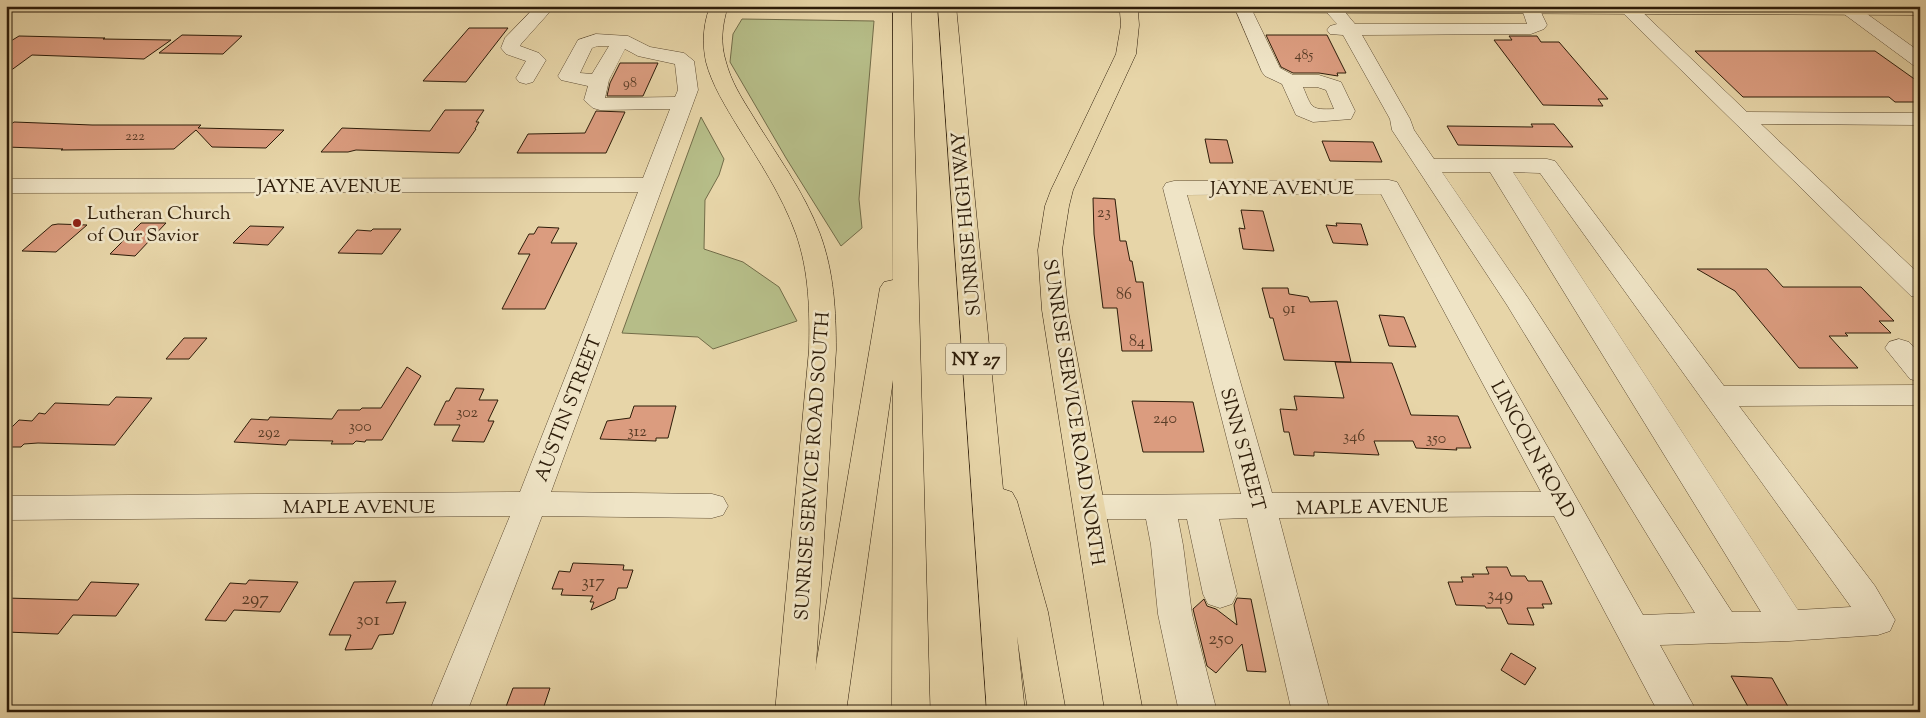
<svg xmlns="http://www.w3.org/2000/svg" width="1926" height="718" viewBox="0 0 1926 718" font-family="'Sorts Mill Goudy',serif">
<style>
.green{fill:#b6bd88;stroke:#726c48}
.building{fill:#db9c7f;stroke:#2d1c09}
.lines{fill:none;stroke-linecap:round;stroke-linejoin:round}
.minor-casing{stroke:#5c4a31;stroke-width:1}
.major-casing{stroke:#2d1c09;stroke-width:1}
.highway-casing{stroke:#2d1c09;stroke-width:1}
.minor{fill:#efe4c6;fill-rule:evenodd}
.major{fill:#e7d5a8;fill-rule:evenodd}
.highway{fill:#e7d5a8;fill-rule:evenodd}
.poi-dot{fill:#8f2418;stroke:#efe4c6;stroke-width:2}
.labels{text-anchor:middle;stroke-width:5;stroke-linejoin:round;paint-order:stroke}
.far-number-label{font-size:14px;fill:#583c26}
.number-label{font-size:16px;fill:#583c26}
.shield{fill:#efe4c6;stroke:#675842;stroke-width:1}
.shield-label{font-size:18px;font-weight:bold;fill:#2d1c09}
.street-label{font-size:19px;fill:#2d1c09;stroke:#efe4c6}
.poi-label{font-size:19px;fill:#2d1c09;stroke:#efe4c6;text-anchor:start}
.near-number-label{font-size:19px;fill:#583c26}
</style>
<rect width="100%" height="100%" fill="#e7d5a8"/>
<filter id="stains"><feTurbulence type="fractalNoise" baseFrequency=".004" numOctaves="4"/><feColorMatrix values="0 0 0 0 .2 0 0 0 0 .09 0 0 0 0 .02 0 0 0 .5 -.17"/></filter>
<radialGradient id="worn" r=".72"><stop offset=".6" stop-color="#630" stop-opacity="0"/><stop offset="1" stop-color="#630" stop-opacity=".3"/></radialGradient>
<path class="green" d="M742 19 874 21 859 199 862 228 841 246 786 158 730 62 733 34Z
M701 117 724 159 719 175 705 200 704 249 743 262 779 287 797 321 713 349 698 337 622 333Z"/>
<path class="building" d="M469 28H508L466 82 423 81Z
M182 35 242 36 223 54 159 53Z
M1266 35H1327L1346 73H1337L1338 76 1319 73H1293L1281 67Z
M19 36 105 38 103 39 171 40 144 59 32 55 6 74V44Z
M1509 36H1537L1541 42H1559L1608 99H1598L1603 106 1543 105 1494 40H1512Z
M1695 51H1875L1920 83V102H1895L1889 97H1743Z
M620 63H658L643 96H607L610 83Z
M445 110H484L476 122H479L475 129H476L459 153 356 150 348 152H321L342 128 430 131Z
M596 111 625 112 606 153H517L528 134 585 133Z
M14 122 92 125H201L198 128 284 130 266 148 212 147 196 130 174 149 61 150 63 149 6 147V128Z
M1531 124H1554L1573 147 1458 145 1447 126 1533 127Z
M1205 139 1227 140 1233 163H1210Z
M1322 141 1373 142 1382 162 1330 161Z
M1093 198 1115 199 1120 241H1126L1130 261H1132L1136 282H1143L1152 351H1122L1117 308H1103L1094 234Z
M1241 210 1263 211 1274 251 1243 249 1239 228 1245 229Z
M141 223H166L135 256 110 254Z
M1336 223 1361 224 1368 245 1333 243 1326 225 1337 226Z
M58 224 87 225 56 252 22 251 52 225Z
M250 226 284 227 268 245 233 243Z
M538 227 559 228 551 243H577L545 309H502L530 254H518L529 234H534Z
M373 229H401L382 254 338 253 357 230 371 231Z
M1697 269H1767L1783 287H1861L1894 321H1879L1891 333H1845L1848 336H1829L1858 368H1799L1735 291Z
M1262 288H1288L1289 294 1308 297 1310 302 1337 301 1351 362 1284 360 1273 318H1270Z
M1379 315 1404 317 1416 347 1389 346Z
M184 338H207L189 359H166Z
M1335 362 1392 363 1411 415 1458 416 1471 448H1456L1457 450 1416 448 1413 441H1374L1379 455 1314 452V456L1294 455 1289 432H1284L1280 409 1297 410 1294 396 1344 398Z
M407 367 421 376 382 440H366L365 442 356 441 353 444H331L333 441 289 440 286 445 234 442 251 419 268 420 270 417 332 419 338 410H360L362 408H381Z
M456 388 484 389 479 400H498L488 421H494L484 442 452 441 460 425H434L446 401H449Z
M116 397 152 398 115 445 38 443 24 444 21 447H6V433L19 420 32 421 39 413 45 414 55 403 109 405Z
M1132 401 1193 402 1204 452H1143Z
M634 406H676L668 438H656V441L600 439 607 421 630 418Z
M573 563 624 565 623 570H633L627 588H618L615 599 591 610 594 602H590L593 596 561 595 563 589H552L559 571 570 572Z
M1486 567H1507L1511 576H1525L1528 581H1542L1552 604H1542L1544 608H1527L1534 625 1508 624 1501 608H1486L1485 606 1456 605 1448 582H1463L1461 577H1474L1472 574H1489Z
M249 580 298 582 280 612 234 610 226 621 205 620 230 583 246 584Z
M396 581 386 603 406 602 393 634 379 635 372 649 345 650 351 635H329L354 582Z
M91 582 139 584 116 616 73 615 58 634 6 632V598L78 600Z
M1237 598 1251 599 1266 672 1247 671 1242 644 1216 673 1207 666 1193 609 1204 599 1207 606 1216 609 1237 625 1234 605Z
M1511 653 1536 668 1525 685 1501 670Z
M1731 676 1772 678 1791 712H1751Z
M513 688H550L542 712H504Z"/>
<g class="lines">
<defs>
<path id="minor" d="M536 6H555L521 44 520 46 539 53 546 60 533 82 526 84 519 82 516 78 526 61 506 54 501 48 505 38Z
M1234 6H1250L1280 68 1293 75H1319L1341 82 1355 111 1351 119 1313 122 1296 115 1282 84 1265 76 1262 72ZM1303 87H1317L1326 90 1334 109C1310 110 1312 108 1303 87Z
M1321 6H1340L1355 24H1527L1522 9 1524 6H1538L1547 25 1544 29 1531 34 1362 35 1410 119 1414 130 1434 159H1547L1555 161 1724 386 1920 385V405L1739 406 1875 586 1895 620 1890 631 1878 635 1789 641 1660 645 1697 712H1658L1554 516 1279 518 1330 712H1292L1247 518 1219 519 1237 594 1232 604 1220 608 1208 604 1203 594 1187 519H1178L1183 545 1192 614 1217 712H1179L1158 614 1151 545 1146 519H1090L1079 516 1074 507 1079 498 1090 495 1241 494 1163 188 1166 183 1174 181 1389 180 1397 182 1643 615 1695 613 1507 305 1392 130 1390 119 1343 35 1330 34 1327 30 1330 26 1337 24ZM1442 172H1490L1761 612H1732L1528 298ZM1513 172 1540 173 1851 607 1798 610ZM1381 194 1541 492 1272 493 1187 195Z
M1622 6H1636L1747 112 1920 113V125L1761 124 1920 275V298L1911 296 1623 13 1620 9Z
M1844 6H1856L1920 52V67L1913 65 1844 14 1841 10Z
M596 34 628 36 650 47 684 53 694 61 698 90 551 492 712 494 723 497 728 506 723 515 712 518 542 516 467 712H429L510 516 6 520V496L520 492 638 192 6 193V179L643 178 670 109 600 110 593 108 584 100 588 86 561 80 558 76 578 40ZM598 46H609L592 74 580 73 592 48ZM625 49 638 56 675 64 678 90 675 97 605 98 609 80Z
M1899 339 1909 342 1920 354V382L1910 379 1885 348 1889 342Z"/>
<path id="major" d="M710 6H728C722 25 720 43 726 62 731 81 741 97 751 113 775 153 804 191 820 234 834 272 836 311 836 350L813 712H775L809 350C810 311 809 271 796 234 782 195 759 161 738 127 726 107 712 85 706 62 702 43 703 25 710 6Z
M1048 6H1920V15L1138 12 1139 25 1136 54 1073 190 1069 206 1062 250 1068 310 1143 712H1105L1042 310 1038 250 1045 206 1051 190 1116 54 1121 25 1120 12 1057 11 1051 10Z"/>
<path id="highway" d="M893 6H911L930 712H892L893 380 846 712H808L880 288 884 282 893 280Z
M938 6H956L1003 489 1012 492 1017 501 1048 612 1066 712H1028L1017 636 1025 712H987Z"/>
</defs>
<use href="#minor" class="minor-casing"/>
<use href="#major" class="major-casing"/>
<use href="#highway" class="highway-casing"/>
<use href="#minor" class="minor"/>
<use href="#major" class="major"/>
<use href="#highway" class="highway"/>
</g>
<circle class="poi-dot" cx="77" cy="223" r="5"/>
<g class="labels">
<g class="far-number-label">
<text x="1304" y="59">485</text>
<text x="630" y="87">98</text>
<text x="135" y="140">222</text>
</g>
<g class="number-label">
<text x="1104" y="217">23</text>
<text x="1124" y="299">86</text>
<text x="1289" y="313">91</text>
<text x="1137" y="346">84</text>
<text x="467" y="417">302</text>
<text x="1165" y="423">240</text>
<text x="360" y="431">300</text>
<text x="637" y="436">312</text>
<text x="269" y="437">292</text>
<text x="1354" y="441">346</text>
<text x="1436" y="443">350</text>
</g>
<rect class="shield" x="946" y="343.5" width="60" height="31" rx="4"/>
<g class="shield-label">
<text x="976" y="365">NY 27</text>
</g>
<g class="street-label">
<text x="329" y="192">JAYNE AVENUE</text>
<text x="1282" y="194">JAYNE AVENUE</text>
<text transform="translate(965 224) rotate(-95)" y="7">SUNRISE HIGHWAY</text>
<text transform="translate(567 408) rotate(-69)" y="7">AUSTIN STREET</text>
<text transform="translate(1075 412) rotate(81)" y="7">SUNRISE SERVICE ROAD NORTH</text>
<text transform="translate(1244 449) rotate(75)" y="7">SINN STREET</text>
<text transform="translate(1534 449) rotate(61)" y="7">LINCOLN ROAD</text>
<text transform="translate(811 466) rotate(-86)" y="7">SUNRISE SERVICE ROAD SOUTH</text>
<text x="359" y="513">MAPLE AVENUE</text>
<text transform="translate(1372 506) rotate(-1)" y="7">MAPLE AVENUE</text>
</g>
<g class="poi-label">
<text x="87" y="219">Lutheran Church<tspan x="87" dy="22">of Our Savior</tspan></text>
</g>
<g class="near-number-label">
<text x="593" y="587">317</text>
<text x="1500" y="600">349</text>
<text x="255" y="604">297</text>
<text x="368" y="625">301</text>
<text x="1221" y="644">250</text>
</g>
</g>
<rect width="1926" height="718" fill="none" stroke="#e7d5a8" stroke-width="25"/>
<rect x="8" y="8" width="1911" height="703" fill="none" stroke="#2d1c09" stroke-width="2.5"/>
<rect x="12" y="12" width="1901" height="693" fill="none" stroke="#2d1c09"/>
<rect width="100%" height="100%" filter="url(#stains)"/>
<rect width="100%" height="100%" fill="url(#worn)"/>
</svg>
